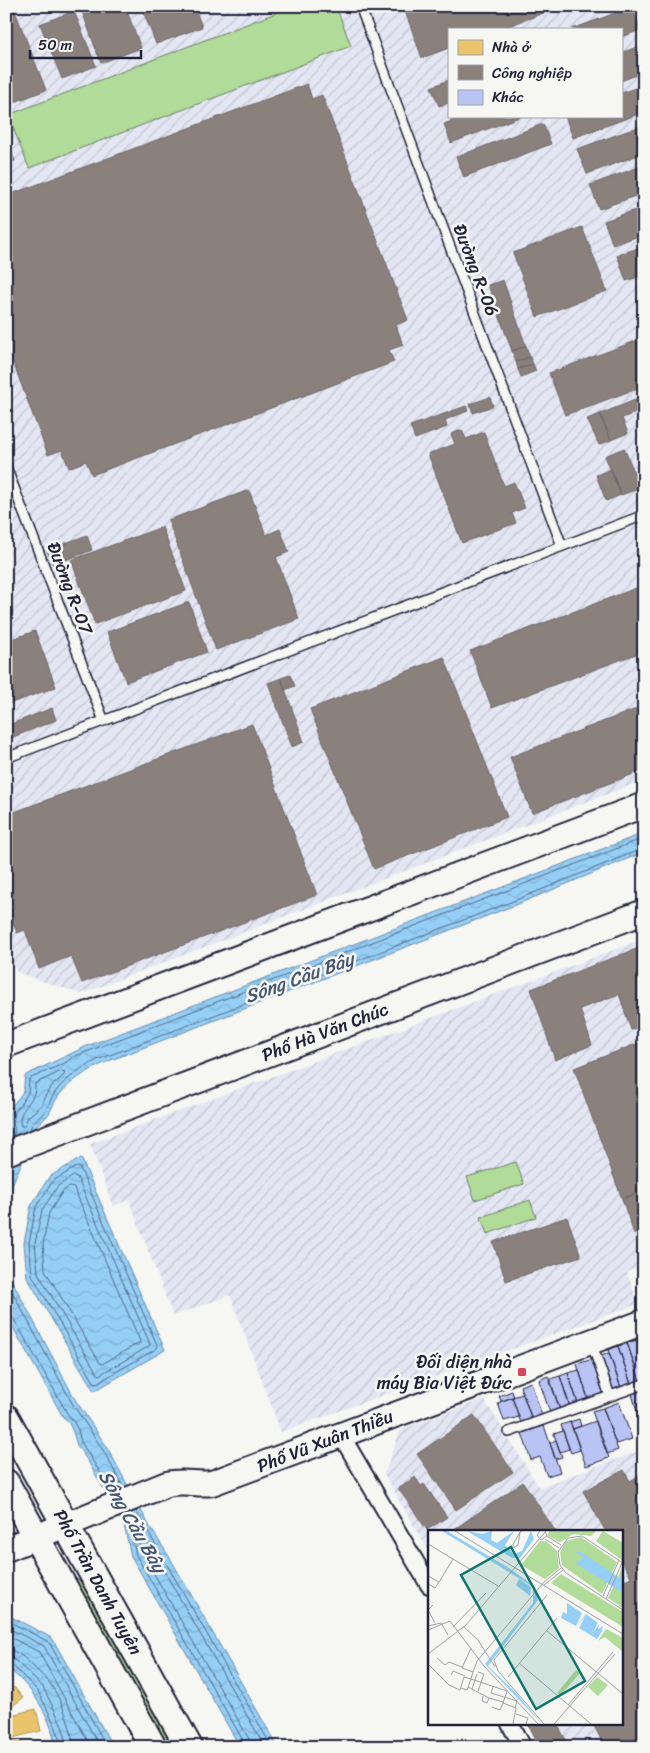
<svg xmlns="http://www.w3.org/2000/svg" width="650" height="1753" viewBox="0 0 650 1753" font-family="Sriracha,sans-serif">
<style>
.industrial{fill:url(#industrial-furrows);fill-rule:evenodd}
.grass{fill:#b1db98;stroke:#6a7e6a}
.water{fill:url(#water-waves);stroke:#688aab}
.homes{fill:#e9c46a;stroke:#ad935c}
.industry{fill:#8a817c;stroke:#6b6468}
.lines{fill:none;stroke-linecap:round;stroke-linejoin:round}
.shore{stroke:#506786;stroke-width:1}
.building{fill:#b9c4f5;stroke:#22223b}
.lane-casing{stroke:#22223b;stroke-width:12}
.street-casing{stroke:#22223b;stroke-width:20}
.secondary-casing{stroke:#22223b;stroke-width:28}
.primary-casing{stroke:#22223b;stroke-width:30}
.lane{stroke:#f6f6f2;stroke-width:9}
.street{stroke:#f6f6f2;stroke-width:16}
.secondary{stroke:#f6f6f2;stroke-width:24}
.primary{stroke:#f6f6f2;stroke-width:26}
.poi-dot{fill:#d1495b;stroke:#f6f6f2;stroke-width:2}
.labels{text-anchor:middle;stroke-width:5;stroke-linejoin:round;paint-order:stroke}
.street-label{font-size:18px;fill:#22223b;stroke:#f6f6f2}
.poi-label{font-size:18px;fill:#22223b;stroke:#f6f6f2;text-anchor:end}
.water-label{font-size:19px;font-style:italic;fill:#455673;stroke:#f6f6f2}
.inset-road{fill:none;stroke:#a1a1a9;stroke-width:1}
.view{fill:#0f766e;fill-opacity:0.15;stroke:#0f766e;stroke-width:2.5}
.inset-edge{fill:none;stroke:#22223b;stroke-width:2.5}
</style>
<defs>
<pattern id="industrial-furrows" width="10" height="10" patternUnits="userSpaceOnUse" patternTransform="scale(1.25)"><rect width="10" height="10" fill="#e4e7f3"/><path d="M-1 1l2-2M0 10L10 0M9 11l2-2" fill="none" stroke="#c3c6d1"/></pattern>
<pattern id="water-waves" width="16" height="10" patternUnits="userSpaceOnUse" patternTransform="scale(1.25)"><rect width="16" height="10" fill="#96cff6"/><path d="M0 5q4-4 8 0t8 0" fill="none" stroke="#81b1d4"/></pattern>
</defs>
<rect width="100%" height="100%" fill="#f6f6f2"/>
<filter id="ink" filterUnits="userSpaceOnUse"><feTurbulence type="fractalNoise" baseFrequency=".02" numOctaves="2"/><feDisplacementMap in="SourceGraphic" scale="10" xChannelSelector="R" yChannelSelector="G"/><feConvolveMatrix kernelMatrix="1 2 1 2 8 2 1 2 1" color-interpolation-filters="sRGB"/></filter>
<g filter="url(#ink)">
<path class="industrial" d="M6 6H644V780L81 994 18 973 6 955ZM449 29H621V116H449Z
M644 939V1265L627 1272 638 1304 281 1432 230 1295 173 1316 129 1200 113 1206 90 1144Z
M484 1399 539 1487 644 1449V1747H540L528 1724H621V1532H429V1552L384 1474 401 1429Z"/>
<path class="grass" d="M294 6H336L351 46 29 168 8 115Z
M516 1162 524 1184 475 1200 467 1177Z
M530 1200 536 1217 487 1234 481 1217Z
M76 1579 81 1581 176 1747H166L74 1580Z"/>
<path class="water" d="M644 833V852L518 904 111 1060C93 1068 73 1078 60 1094 49 1108 54 1113 37 1125 29 1153 11 1178 6 1207V1139C11 1129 7 1122 10 1112 12 1103 20 1098 23 1091 25 1086 23 1080 26 1075L87 1046Z
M81 1158 165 1350 94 1391 27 1277 24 1243 31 1206 49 1177Z
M6 1259 10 1277 76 1401 107 1447 150 1527 170 1558 278 1747H240L131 1556 124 1525 89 1463 77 1445 73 1432 68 1421 63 1417 6 1315Z
M6 1614 52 1638 113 1747H55C53 1718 30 1684 6 1667Z"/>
<path class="homes" d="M14 1687 23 1698 6 1711V1694Z
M36 1709 41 1731 12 1738 6 1716Z
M13 1741 43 1747H13Z"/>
<path class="industry" d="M6 6H13L46 90 7 105Z
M80 6H125L141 48 101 63Z
M141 6H194L202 27 156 44Z
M403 6H562L501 29H449V48L422 58Z
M632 7 641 30 621 37V29H572Z
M74 11 96 66 62 79 40 24Z
M637 47 644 66V72L621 81V53Z
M449 80V103L439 106 431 87Z
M307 84 312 99 322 95 408 320 396 325 403 345 389 350 394 362 92 475 86 461 69 468 62 450 48 455 6 344V196Z
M638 87 644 100V112L573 138 565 116H621V93Z
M463 116H522L451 143 444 124Z
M543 124 551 144 464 177 456 157Z
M644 125V153L587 174 577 149Z
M6 137 15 161 6 164Z
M644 165V193L599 209 590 185Z
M644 207V234L613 245 604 221Z
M582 227 607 291 537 317 513 253Z
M644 246V275L626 281 617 255Z
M503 280 526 346 512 351 488 285Z
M644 338V386L565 415 549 373Z
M526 346 530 357 516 362 512 351Z
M530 357 533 364 518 369 516 362Z
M533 364 536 371 521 377 518 369Z
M490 397 493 406 473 413 470 404Z
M640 398 644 410 622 418 628 433 611 440 600 414Z
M466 406 468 411 445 420 447 427 415 439 410 426Z
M600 414 611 440 599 445 587 419Z
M462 430 466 439 484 432 504 486 514 482 525 508 512 513 516 523 462 543 428 454 455 444 451 434Z
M624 448 641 488 621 495 605 456Z
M611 469 621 495 606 501 596 475Z
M249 490 266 535 280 529 289 552 276 557 299 619 216 650 168 520Z
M162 527 186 591 95 624 71 560Z
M87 535 92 550 53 565 47 550Z
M644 585V651L492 708 470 651Z
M189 602 207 652 126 682 107 632Z
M35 631 56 687 6 705V641Z
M444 657 507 817 374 869 310 709Z
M290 675 295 686 285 690 281 678Z
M281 678 304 742 292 747 268 683Z
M644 706V770L532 813 510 757Z
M52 708 56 720 6 740V726Z
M252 724 317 895 82 983 71 956 39 969 25 930 17 933 8 910 14 908 6 889V815Z
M644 946V1025L631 1030 619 994 580 1009 592 1045 555 1060 531 989Z
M644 1041V1190L622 1199 574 1068Z
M644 1190V1230L634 1234 622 1199Z
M567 1217 581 1256 506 1281 493 1242Z
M474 1415 513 1472 456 1510 417 1454Z
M624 1470 630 1481 644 1473V1747H605L593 1724H621V1582L631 1577 621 1560V1532H606L583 1491Z
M415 1477 421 1486 424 1484 447 1517 427 1530 398 1488Z
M523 1482 556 1532H450Z
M528 1724H557L570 1747H540Z"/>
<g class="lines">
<path class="shore" d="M62 1071 65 1072 64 1075 51 1087 44 1098 41 1106 28 1117 24 1126H21C17 1114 27 1107 33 1096 35 1093 35 1088 35 1084Z
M30 1130C33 1118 38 1120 44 1112 49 1106 51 1098 56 1091 66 1078 83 1068 97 1060L516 900 644 848
M13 1136 15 1131 13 1123 15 1112 28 1093 29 1079 65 1063 73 1057 644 838
M77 1167 80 1168 158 1347 156 1349 97 1383 94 1382 32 1275 29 1243 36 1207 53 1181Z
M74 1176 77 1177 150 1344 148 1347 99 1375 97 1373 38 1273 35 1243 42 1210 58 1186Z
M70 1187 74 1188 140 1341 139 1343 102 1364 100 1363 45 1270 43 1244 49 1213 63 1191Z
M6 1280 72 1403 103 1450 123 1487
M6 1314 12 1316 18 1326 67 1413 72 1419 78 1430 81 1442 112 1492
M136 1511 272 1747
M124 1515 129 1524 136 1555 244 1742V1747
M6 1620 49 1642 107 1747
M6 1627 44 1646 100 1747
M6 1635 39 1652 91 1747
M6 1650C18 1650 24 1658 32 1665 37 1671 44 1676 49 1682 60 1697 73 1728 73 1747
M6 1657 16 1661 43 1687 60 1721 65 1735 66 1747
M6 1663 13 1666 38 1691 54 1723 59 1736V1747
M251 1747 249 1739 142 1553 139 1540 141 1537 144 1538 160 1564 265 1747"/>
</g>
<path class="building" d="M637 1340 644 1360V1383L641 1384 627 1343Z
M627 1343 641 1384 632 1387 618 1346Z
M618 1346 632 1387 622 1391 608 1350Z
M609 1353 622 1391 611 1394 598 1357Z
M596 1358 608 1396 589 1402 577 1364Z
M579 1370 589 1402 579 1406 568 1373Z
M568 1373 578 1404 570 1407 560 1376Z
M548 1376 560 1410 550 1413 539 1380Z
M560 1376 570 1407 560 1410 550 1379Z
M531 1382 543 1419 533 1423 520 1386Z
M644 1387V1418L639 1419 631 1390Z
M512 1391 514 1397 501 1401 499 1396Z
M523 1394 533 1423 522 1426 512 1397Z
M512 1397 519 1417 504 1421 498 1403Z
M619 1402 632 1439 616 1444 603 1408Z
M603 1408 618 1450 607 1454 592 1411Z
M579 1419 581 1426 573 1429 570 1422Z
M596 1421 609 1458 586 1466 573 1429Z
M570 1422 580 1450 571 1453 561 1425Z
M544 1426 560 1472 547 1476 540 1457 531 1460 522 1433Z
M563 1431 569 1449 560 1452 554 1434Z
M556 1440 562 1457 555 1459 550 1443Z"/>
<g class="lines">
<defs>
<path id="lane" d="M360 6 562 546
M6 467 104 721
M6 758 644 515
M591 1342 610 1396
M509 1432 644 1384"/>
<path id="street" d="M341 1435 429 1585
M510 1724 523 1747"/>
<path id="secondary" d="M6 1045 644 805
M6 1153 644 912
M6 1549 167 1484C183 1480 197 1485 212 1483L644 1322"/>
<path id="primary" d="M6 1418 189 1747
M6 1483 153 1747"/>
</defs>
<use href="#lane" class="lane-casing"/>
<use href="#street" class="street-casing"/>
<use href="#secondary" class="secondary-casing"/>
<use href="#primary" class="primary-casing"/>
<use href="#lane" class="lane"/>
<use href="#street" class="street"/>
<use href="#secondary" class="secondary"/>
<use href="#primary" class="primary"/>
</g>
</g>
<rect class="poi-dot" x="517" y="1367" width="10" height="10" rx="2.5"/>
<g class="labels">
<g class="street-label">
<text transform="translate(476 270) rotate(69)" y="6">Đường R-06</text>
<text transform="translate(70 588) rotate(69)" y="6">Đường R-07</text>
<text transform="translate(325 1032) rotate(-21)" y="6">Phố Hà Văn Chúc</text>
<text transform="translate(325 1441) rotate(-21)" y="6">Phố Vũ Xuân Thiều</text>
<text transform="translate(98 1582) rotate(61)" y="6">Phố Trần Danh Tuyên</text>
</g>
<g class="poi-label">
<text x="512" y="1368">Đối diện nhà<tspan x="512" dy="21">máy Bia Việt Đức</tspan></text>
</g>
<g class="water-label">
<text transform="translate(299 977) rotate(-20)" y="7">Sông Cầu Bây</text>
<text transform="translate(133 1521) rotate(60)" y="7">Sông Cầu Bây</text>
</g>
</g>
<g transform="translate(428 1530)">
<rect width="195" height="195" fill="#f6f6f2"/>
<path d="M121 1H168L163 6 145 4 132 12 120 6ZM175 1 195 13V31L168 11ZM153 7 189 32 174 64 134 35 132 22 138 11ZM112 11H118L129 21 131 38 117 49 93 35ZM195 36V78L180 68ZM133 44 195 82V97L123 53ZM148 140 152 143 132 166 129 163ZM169 147 180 155 170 166 160 157Z" fill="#b1db98"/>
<path d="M178 99 195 108V122L177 107 170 111Z" fill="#b1db98"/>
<path d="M14 1H19L81 38 107 57 110 70 60 136 88 163 114 194 57 134 105 73V57ZM39 1 54 4 64 1 63 10 69 13 86 1 77 15 86 24 94 21 103 1 106 9 92 28H84ZM151 21 195 50V63L147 33 154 30 152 24 147 23ZM91 49 103 57 102 66 88 55ZM139 73 154 83 148 96 133 88 135 82 139 84ZM158 84 170 93 164 104 171 94 170 99 175 96 173 102 177 97 169 109 151 98 157 87 149 96Z" fill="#96cff6"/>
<path class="inset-road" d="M27 1 195 104M112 1 109 5 113 10 119 6 117 1M92 2 90 15 85 18V14L87 11 92 2 94 1M119 6 133 15M117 9 131 18M0 14 70 56M195 33 154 6 140 8 130 22 132 35 138 43 195 80M0 46 11 52 25 29M0 54 7 58 11 52M116 55 135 40M175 66 191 30M178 69 194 33M5 75 0 80 7 93M0 96 13 93 20 105M25 97 58 63M36 97 50 110 67 137M0 100 22 91 56 136 110 194M119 101 195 164M43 118 34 138 45 142 43 149 79 161 75 173 88 178 85 194M0 124 38 95 118 1M9 128 17 135 21 132 34 137M91 133 163 194M0 134 21 155 32 160 36 147 43 149 39 160 33 158M45 142 49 131 116 52 133 38M23 145 25 141 37 146M80 147 129 88M40 157 61 168M65 157 63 163 89 171 87 178M44 159 49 144M50 161 56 144 50 142M55 166 54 171 59 173 61 168 75 172M140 175 185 122M64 177 72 180 75 173M88 184 100 188 98 194M116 194 70 141 66 130 119 65M126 194 187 124"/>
<path class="view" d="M83 17 157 151 108 179 33 45Z"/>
<rect width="195" height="195" class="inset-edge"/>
</g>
<rect width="650" height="1753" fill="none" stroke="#f6f6f2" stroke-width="25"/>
<rect x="12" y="12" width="625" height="1728" fill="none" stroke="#22223b" stroke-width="2" filter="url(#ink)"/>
<rect x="448" y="28" width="175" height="90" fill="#f6f6f2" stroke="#a1a1a9"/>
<rect x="458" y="40" width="25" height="15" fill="#e9c46a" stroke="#a1a1a9"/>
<text x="492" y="52" font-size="15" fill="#22223b">Nhà ở</text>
<rect x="458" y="65" width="25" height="15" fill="#8a817c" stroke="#a1a1a9"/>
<text x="492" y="78" font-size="15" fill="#22223b">Công nghiệp</text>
<rect x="458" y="90" width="25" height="15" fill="#b9c4f5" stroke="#a1a1a9"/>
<text x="492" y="102" font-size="15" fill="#22223b">Khác</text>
<path d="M30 50v8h111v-8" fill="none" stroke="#22223b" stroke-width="2.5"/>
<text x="38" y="50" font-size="15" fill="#22223b" stroke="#f6f6f2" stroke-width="4" paint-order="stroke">50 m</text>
</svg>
